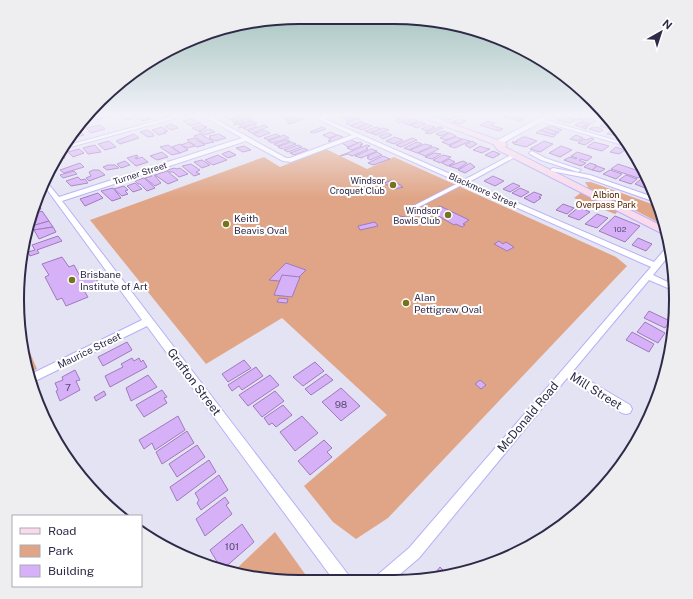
<svg xmlns="http://www.w3.org/2000/svg" width="693" height="599" viewBox="0 0 693 599" font-family="'Public Sans',sans-serif">
  <style>
    .green { fill: #e0a586 }
    .building { fill: #d7b1f7; stroke: #9e7abd }
    .lines { fill: none; stroke-linecap: round; stroke-linejoin: round }
    .service-casing { stroke: #b7affa; stroke-width: 5 }
    .minor-casing { stroke: #b7affa; stroke-width: 2 }
    .tertiary-casing { stroke: #b7affa; stroke-width: 2 }
    .secondary-casing { stroke: #b7affa; stroke-width: 2 }
    .service { stroke: #fff; stroke-width: 3.5 }
    .minor { fill: #fff; fill-rule: evenodd }
    .tertiary { fill: #fff; fill-rule: evenodd }
    .secondary { fill: #fadaeb; fill-rule: evenodd }
    .poi-dot { fill: #76741a; stroke: #fff; stroke-width: 1.5 }
    .labels { text-anchor: middle; dominant-baseline: central; stroke-width: 4; stroke-linejoin: round; paint-order: stroke }
    .number-label { font-size: 8px; fill: #584c74 }
    .far-street-label { font-size: 9px; fill: #2e2a48; stroke: #fff }
    .far-poi-label { font-size: 9px; fill: #2e2a48; stroke: #fff; text-anchor: end }
    .far-park-label { font-size: 9px; fill: #552100; stroke: #fff }
    .poi-label { font-size: 10px; fill: #2e2a48; stroke: #fff; text-anchor: start }
    .street-label { font-size: 10px; fill: #2e2a48; stroke: #fff }
    .near-number-label { font-size: 10px; fill: #584c74 }
    .near-street-label { font-size: 12px; fill: #2e2a48; stroke: #fff }
    .rim { fill: none; stroke: #2e2a48; stroke-width: 2 }
  </style>
  <rect width="100%" height="100%" fill="#e4e3f3"/>
  <!-- green -->
  <g class="green">
    <polygon points="326,149 367,169 394,157 616,257 627,266 388,518 356,539 333,522 304,486 387,415 282,318 206,364 90,220 264,157 280,167"/>
    <polygon points="585,182 591,182 660,207 665,226 625,205 615,214 574,198 588,187"/>
    <polygon points="28,348 37,369 29,373 24,350"/>
    <polygon points="275,532 305,574 294,582 244,577 232,573"/>
  </g>
  <!-- building -->
  <g class="building">
    <polygon points="92,114 110,114 112,116 96,120"/>
    <polygon points="129,114 134,118 126,120 120,116"/>
    <polygon points="140,114 144,114 151,119 142,121 134,116"/>
    <polygon points="233,114 241,116 229,120 224,117"/>
    <polygon points="347,114 354,116 344,119 339,117"/>
    <polygon points="450,114 462,114 463,115 449,120 442,117"/>
    <polygon points="511,114 518,117 524,119 520,121 504,117"/>
    <polygon points="568,114 579,116 578,117 583,119 577,120 565,116"/>
    <polygon points="248,115 250,116 234,122 231,120"/>
    <polygon points="297,115 301,117 288,121 284,119"/>
    <polygon points="356,116 360,118 349,121 345,120"/>
    <polygon points="405,116 410,118 399,123 395,120"/>
    <polygon points="563,117 575,120 569,123 557,120"/>
    <polygon points="249,118 253,120 233,125 237,124 234,123"/>
    <polygon points="300,118 304,119 290,124 287,123"/>
    <polygon points="586,118 596,121 591,124 581,121"/>
    <polygon points="192,119 196,121 201,123 191,126 183,121"/>
    <polygon points="357,119 362,121 351,126 346,123"/>
    <polygon points="412,119 418,121 409,125 403,123"/>
    <polygon points="459,119 466,121 459,124 452,122"/>
    <polygon points="253,121 257,123 238,128 242,127 239,125"/>
    <polygon points="488,121 495,123 491,125 503,129 499,131 480,125"/>
    <polygon points="362,122 367,124 356,128 351,126"/>
    <polygon points="420,122 426,124 417,128 410,125"/>
    <polygon points="580,122 590,125 583,126 588,127 586,129 575,125"/>
    <polygon points="605,123 615,126 610,129 600,126"/>
    <polygon points="172,124 178,128 171,130 165,126"/>
    <polygon points="254,124 257,126 255,126 256,127 247,130 243,128"/>
    <polygon points="368,124 372,126 362,130 357,128"/>
    <polygon points="100,125 105,129 91,133 86,128"/>
    <polygon points="203,125 207,127 204,128 206,128 198,131 192,128"/>
    <polygon points="264,125 268,127 252,133 248,131"/>
    <polygon points="429,125 435,127 427,131 421,129"/>
    <polygon points="551,126 562,130 558,132 545,128"/>
    <polygon points="162,127 168,131 164,132 166,133 159,135 152,130"/>
    <polygon points="322,127 326,129 314,133 310,132"/>
    <polygon points="376,127 381,129 370,133 365,131"/>
    <polygon points="439,127 443,128 430,134 425,133"/>
    <polygon points="593,127 600,128 603,130 599,132 589,129"/>
    <polygon points="383,128 389,130 376,135 371,133"/>
    <polygon points="545,128 559,133 552,134 541,130"/>
    <polygon points="210,129 215,132 204,135 199,132"/>
    <polygon points="79,130 84,135 73,138 71,136 73,131"/>
    <polygon points="148,130 153,134 154,136 148,137 140,132"/>
    <polygon points="264,130 270,133 259,137 253,134"/>
    <polygon points="540,130 556,135 553,137 536,133"/>
    <polygon points="443,131 449,133 440,136 436,134"/>
    <polygon points="611,131 621,134 618,136 607,134"/>
    <polygon points="331,132 337,135 329,138 323,135"/>
    <polygon points="387,133 392,135 383,139 379,136"/>
    <polygon points="450,133 456,136 446,140 440,138"/>
    <polygon points="134,134 139,138 120,144 116,141"/>
    <polygon points="200,134 214,142 205,144 194,136"/>
    <polygon points="219,134 226,138 216,141 209,138 211,137 209,136"/>
    <polygon points="276,134 280,136 268,140 264,138"/>
    <polygon points="284,135 289,138 272,143 268,141"/>
    <polygon points="338,135 343,137 331,142 328,141 331,140 329,139"/>
    <polygon points="576,135 581,137 583,138 578,141 570,139"/>
    <polygon points="395,137 403,140 394,144 386,141"/>
    <polygon points="456,137 462,139 449,145 442,142"/>
    <polygon points="523,137 526,137 537,141 526,147 514,144 512,142 517,142 516,141"/>
    <polygon points="194,138 205,145 197,147 187,140"/>
    <polygon points="412,138 417,140 401,147 396,145"/>
    <polygon points="590,138 594,139 585,145 578,143 584,139 587,140"/>
    <polygon points="463,139 470,141 455,148 449,146"/>
    <polygon points="286,140 290,141 278,146 274,144"/>
    <polygon points="351,140 358,143 348,147 342,143"/>
    <polygon points="109,141 116,147 105,150 98,144"/>
    <polygon points="472,141 477,144 470,148 465,145"/>
    <polygon points="544,141 553,144 540,152 530,149"/>
    <polygon points="189,142 195,146 187,148 181,145"/>
    <polygon points="291,142 296,144 282,149 278,147"/>
    <polygon points="360,142 363,144 360,145 362,146 352,150 347,148"/>
    <polygon points="417,142 422,144 409,150 404,148"/>
    <polygon points="594,142 609,146 602,151 587,147"/>
    <polygon points="180,144 188,150 180,153 172,147"/>
    <polygon points="425,144 432,146 417,153 410,150"/>
    <polygon points="95,145 101,152 88,154 83,148"/>
    <polygon points="168,145 180,153 172,155 160,147"/>
    <polygon points="298,145 302,147 288,152 284,150"/>
    <polygon points="367,145 370,146 366,148 368,149 352,156 348,154 340,156"/>
    <polygon points="244,146 251,150 243,152 236,148"/>
    <polygon points="480,146 485,148 490,149 482,153 473,150"/>
    <polygon points="561,146 572,150 560,157 549,153"/>
    <polygon points="433,147 439,149 425,156 418,153"/>
    <polygon points="616,147 625,150 619,154 610,152"/>
    <polygon points="304,148 308,150 294,155 290,153"/>
    <polygon points="79,149 84,153 73,157 68,152"/>
    <polygon points="371,149 377,151 361,158 355,156"/>
    <polygon points="229,151 236,155 228,158 222,154"/>
    <polygon points="493,151 500,154 493,158 485,155"/>
    <polygon points="162,152 168,157 157,160 150,156"/>
    <polygon points="377,152 382,155 370,160 367,158 369,157 367,156"/>
    <polygon points="577,152 590,156 592,157 587,161 581,159 579,160 586,163 581,166 564,160 570,157 576,159 577,158 571,156"/>
    <polygon points="434,153 441,154 432,159 425,157"/>
    <polygon points="137,155 138,157 135,158 136,159 142,157 148,162 136,166 127,158"/>
    <polygon points="218,155 227,160 213,165 205,160"/>
    <polygon points="443,155 451,157 440,163 433,160"/>
    <polygon points="63,156 65,158 62,159 63,160 61,161 62,162 54,164 58,157"/>
    <polygon points="383,156 390,159 373,165 368,163"/>
    <polygon points="449,159 455,162 448,166 442,163"/>
    <polygon points="202,160 210,165 202,168 194,162"/>
    <polygon points="125,161 130,165 121,168 117,164"/>
    <polygon points="463,161 467,163 458,169 449,166"/>
    <polygon points="80,163 84,167 64,173 60,170"/>
    <polygon points="470,163 475,167 465,173 458,170"/>
    <polygon points="590,163 596,165 595,165 597,166 592,170 584,167"/>
    <polygon points="191,164 200,170 196,172 200,174 194,176 182,166"/>
    <polygon points="618,164 645,173 638,178 611,169"/>
    <polygon points="108,165 115,165 119,168 107,170 103,167"/>
    <polygon points="597,166 605,169 600,172 592,170"/>
    <polygon points="175,168 176,169 180,168 188,174 179,177 173,172 170,172 167,170"/>
    <polygon points="93,170 99,170 105,175 89,181 86,178 91,176 89,172"/>
    <polygon points="610,170 622,174 616,179 603,174"/>
    <polygon points="74,171 77,174 63,178 60,175"/>
    <polygon points="167,171 178,180 168,184 155,175"/>
    <polygon points="153,174 156,176 155,176 161,183 155,186 145,178 152,176 150,175"/>
    <polygon points="626,175 637,179 631,184 619,180"/>
    <polygon points="493,176 504,181 495,186 484,181"/>
    <polygon points="78,177 81,180 85,179 88,183 71,186 66,181"/>
    <polygon points="144,178 155,188 147,191 140,184 138,184 135,181"/>
    <polygon points="641,179 648,181 650,184 645,188 635,184"/>
    <polygon points="392,180 402,186 401,187 403,187 395,189 384,183"/>
    <polygon points="135,183 142,189 133,192 127,186"/>
    <polygon points="513,183 520,186 510,192 503,189"/>
    <polygon points="124,186 128,190 125,191 128,194 122,196 114,189"/>
    <polygon points="113,188 121,198 112,201 101,191"/>
    <polygon points="520,188 529,192 521,197 512,193"/>
    <polygon points="534,192 542,195 539,197 541,198 534,203 524,198"/>
    <polygon points="98,193 103,198 85,206 80,199"/>
    <polygon points="38,203 41,209 33,212 35,204"/>
    <polygon points="563,204 574,208 567,214 556,210"/>
    <polygon points="440,206 469,220 463,224 465,225 462,227 456,224 454,225 430,211"/>
    <polygon points="579,207 590,212 579,220 568,216"/>
    <polygon points="42,211 49,221 32,226 30,223 33,214"/>
    <polygon points="597,214 608,218 597,228 585,224"/>
    <polygon points="394,215 411,218 410,222 392,220"/>
    <polygon points="615,216 640,226 625,242 599,231"/>
    <polygon points="49,221 53,227 34,230 32,226"/>
    <polygon points="375,222 378,226 360,230 358,226"/>
    <polygon points="53,227 56,232 39,239 34,230"/>
    <polygon points="58,236 62,241 37,250 39,253 30,256 28,252 35,250 32,245"/>
    <polygon points="638,238 652,244 646,251 632,245"/>
    <polygon points="499,241 503,244 506,242 514,247 507,251 494,244"/>
    <polygon points="62,257 69,267 74,265 81,278 92,273 98,282 83,289 88,297 66,306 62,298 57,300 45,277 49,275 42,264"/>
    <polygon points="286,263 306,270 298,278 284,277 279,281 269,280"/>
    <polygon points="672,273 674,274 674,282 667,279"/>
    <polygon points="282,275 300,277 292,297 274,295"/>
    <polygon points="279,298 288,299 287,303 277,302"/>
    <polygon points="649,311 670,321 665,328 644,318"/>
    <polygon points="645,322 665,333 658,343 637,332"/>
    <polygon points="632,332 654,344 649,352 626,340"/>
    <polygon points="127,342 132,350 103,366 98,357"/>
    <polygon points="132,358 134,361 139,358 141,362 143,360 147,367 110,387 105,376 123,367 121,364"/>
    <polygon points="244,360 251,368 228,382 222,374"/>
    <polygon points="315,362 324,371 303,386 293,377"/>
    <polygon points="256,367 263,376 242,390 239,386 232,391 228,385"/>
    <polygon points="75,370 80,380 76,381 80,390 60,401 56,391 58,390 55,383 63,380 62,377"/>
    <polygon points="326,374 333,380 311,395 305,389"/>
    <polygon points="148,375 157,387 131,401 126,388"/>
    <polygon points="270,375 279,385 248,406 239,395"/>
    <polygon points="480,380 486,385 481,389 475,384"/>
    <polygon points="341,388 360,406 341,421 322,402"/>
    <polygon points="162,390 167,397 164,398 167,403 144,417 136,405"/>
    <polygon points="38,391 43,406 40,408 33,394"/>
    <polygon points="104,391 106,395 96,401 94,397"/>
    <polygon points="275,391 284,401 262,417 253,406"/>
    <polygon points="283,405 292,415 276,427 272,423 269,425 264,418"/>
    <polygon points="178,416 185,430 155,450 152,443 144,449 139,440"/>
    <polygon points="302,416 318,433 295,451 280,432"/>
    <polygon points="187,431 194,443 162,464 156,452"/>
    <polygon points="324,440 332,448 327,452 332,457 310,475 298,461"/>
    <polygon points="197,445 205,457 177,477 169,464"/>
    <polygon points="209,460 216,472 177,501 170,487"/>
    <polygon points="219,475 228,490 201,510 197,503 199,500 195,493"/>
    <polygon points="225,497 229,503 226,505 232,514 205,536 196,519"/>
    <polygon points="242,524 254,542 222,570 210,550"/>
    <polygon points="440,567 447,574 432,577"/>
  </g>
  <g class="lines">
    <defs>
      <polyline id="service" points="413,208 464,182"/>
      <g id="minor">
        <polygon points="182,114 191,114 63,149 65,146"/>
        <polygon points="200,114 206,114 286,158 290,158 352,135 307,114 314,114 320,117 328,114 336,114 325,119 464,180 513,154 517,154 517,156 469,182 654,262 667,247 670,247 671,253 653,275 674,285 675,291 649,280 573,371 630,405 632,409 630,413 626,414 622,413 567,378 419,558 392,581 372,582 375,577 409,548 651,267 357,137 291,162 283,161 246,141 62,201 350,577 353,582 335,582 147,326 31,383 29,375 142,320 43,184 45,180 59,197 242,138"/>
        <path d="M587,114c8,0 20,0 25,7z"/>
        <polygon points="542,119 628,144 630,147 540,121 540,120"/>
        <polygon points="532,151 545,158 581,170 578,172 541,160 530,154 529,153"/>
        <polygon points="553,168 590,175 656,198 658,203 587,178 551,171 551,169"/>
      </g>
      <polygon id="tertiary" points="547,114 556,114 499,145 496,145 492,143"/>
      <polygon id="secondary" points="413,114 424,114 506,143 507,145 505,147 666,228 667,236 519,161 498,150 493,144"/>
    </defs>
    <!-- service casing -->
    <use href="#service" class="service-casing"/>
    <!-- minor casing -->
    <use href="#minor" class="minor-casing"/>
    <!-- tertiary casing -->
    <use href="#tertiary" class="tertiary-casing"/>
    <!-- secondary casing -->
    <use href="#secondary" class="secondary-casing"/>
    <!-- service -->
    <use href="#service" class="service"/>
    <!-- minor -->
    <use href="#minor" class="minor"/>
    <!-- tertiary -->
    <use href="#tertiary" class="tertiary"/>
    <!-- secondary -->
    <use href="#secondary" class="secondary"/>
  </g>
  <!-- sky -->
  <linearGradient id="sky" x2="0" y2="1"><stop stop-color="#9fc0ba"/><stop offset="0.58" stop-color="#f3f2fa"/><stop offset="1" stop-color="#f3f2fa" stop-opacity="0"/></linearGradient>
  <rect width="693" height="198" fill="url(#sky)"/>
  <!-- markers -->
  <g class="poi-dot">
    <circle cx="393" cy="185" r="4"/>
    <circle cx="448" cy="215" r="4"/>
    <circle cx="226" cy="224" r="4"/>
    <circle cx="72" cy="280" r="4"/>
    <circle cx="406" cy="303" r="4"/>
  </g>
  <g class="labels">
    <!-- number labels -->
    <g class="number-label">
      <text x="620" y="229">102</text>
    </g>
    <!-- far-street labels -->
    <g class="far-street-label">
      <text transform="translate(140 173) rotate(-18)">Turner Street</text>
      <text transform="translate(483 190) rotate(24)">Blackmore Street</text>
    </g>
    <!-- far-poi labels -->
    <g class="far-poi-label">
      <text x="385" y="180">Windsor<tspan x="385" dy="10">Croquet Club</tspan></text>
      <text x="440" y="210">Windsor<tspan x="440" dy="10">Bowls Club</tspan></text>
    </g>
    <!-- far-park labels -->
    <g class="far-park-label">
      <text x="606" y="194">Albion<tspan x="606" dy="10">Overpass Park</tspan></text>
    </g>
    <!-- poi labels -->
    <g class="poi-label">
      <text x="234" y="218">Keith<tspan x="234" dy="12">Beavis Oval</tspan></text>
      <text x="80" y="274">Brisbane<tspan x="80" dy="12">Institute of Art</tspan></text>
      <text x="414" y="297">Alan<tspan x="414" dy="12">Pettigrew Oval</tspan></text>
    </g>
    <!-- street labels -->
    <g class="street-label">
      <text transform="translate(89 350) rotate(-26)">Maurice Street</text>
    </g>
    <!-- near-number labels -->
    <g class="near-number-label">
      <text x="68" y="387">7</text>
      <text x="341" y="404">98</text>
      <text x="232" y="546">101</text>
    </g>
    <!-- near-street labels -->
    <g class="near-street-label">
      <text transform="translate(194 382) rotate(53)">Grafton Street</text>
      <text transform="translate(596 391) rotate(32)">Mill Street</text>
      <text transform="translate(528 417) rotate(-50)">McDonald Road</text>
    </g>
  </g>
  <!-- crop -->
  <path d="M0 0H693V599H0ZM299 24H394A275 275 0 0 1 669 299V300A275 275 0 0 1 394 575H299A275 275 0 0 1 24 300V299A275 275 0 0 1 299 24Z" fill="#eeeef0" fill-rule="evenodd"/>
  <path class="rim" d="M299 24H394A275 275 0 0 1 669 299V300A275 275 0 0 1 394 575H299A275 275 0 0 1 24 300V299A275 275 0 0 1 299 24Z"/>
  <!-- legend -->
  <rect x="12" y="515" width="130" height="72" fill="#ffffff" stroke="#abaab6"/>
  <rect x="20" y="528" width="20" height="6" fill="#fadaeb" stroke="#abaab6"/>
  <text x="48" y="535" font-size="12" fill="#2e2a48">Road</text>
  <rect x="20" y="545" width="20" height="12" fill="#e0a586" stroke="#abaab6"/>
  <text x="48" y="555" font-size="12" fill="#2e2a48">Park</text>
  <rect x="20" y="565" width="20" height="12" fill="#d7b1f7" stroke="#abaab6"/>
  <text x="48" y="575" font-size="12" fill="#2e2a48">Building</text>
  <!-- north arrow -->
  <g transform="translate(661 32) rotate(39)" stroke="#ffffff" stroke-width="3" paint-order="stroke">
  <path d="M0-3L7 15L0 10L-7 15Z" fill="#2e2a48"/>
  <text y="-6" font-size="11" font-weight="bold" text-anchor="middle" fill="#2e2a48">N</text>
  </g>
</svg>
